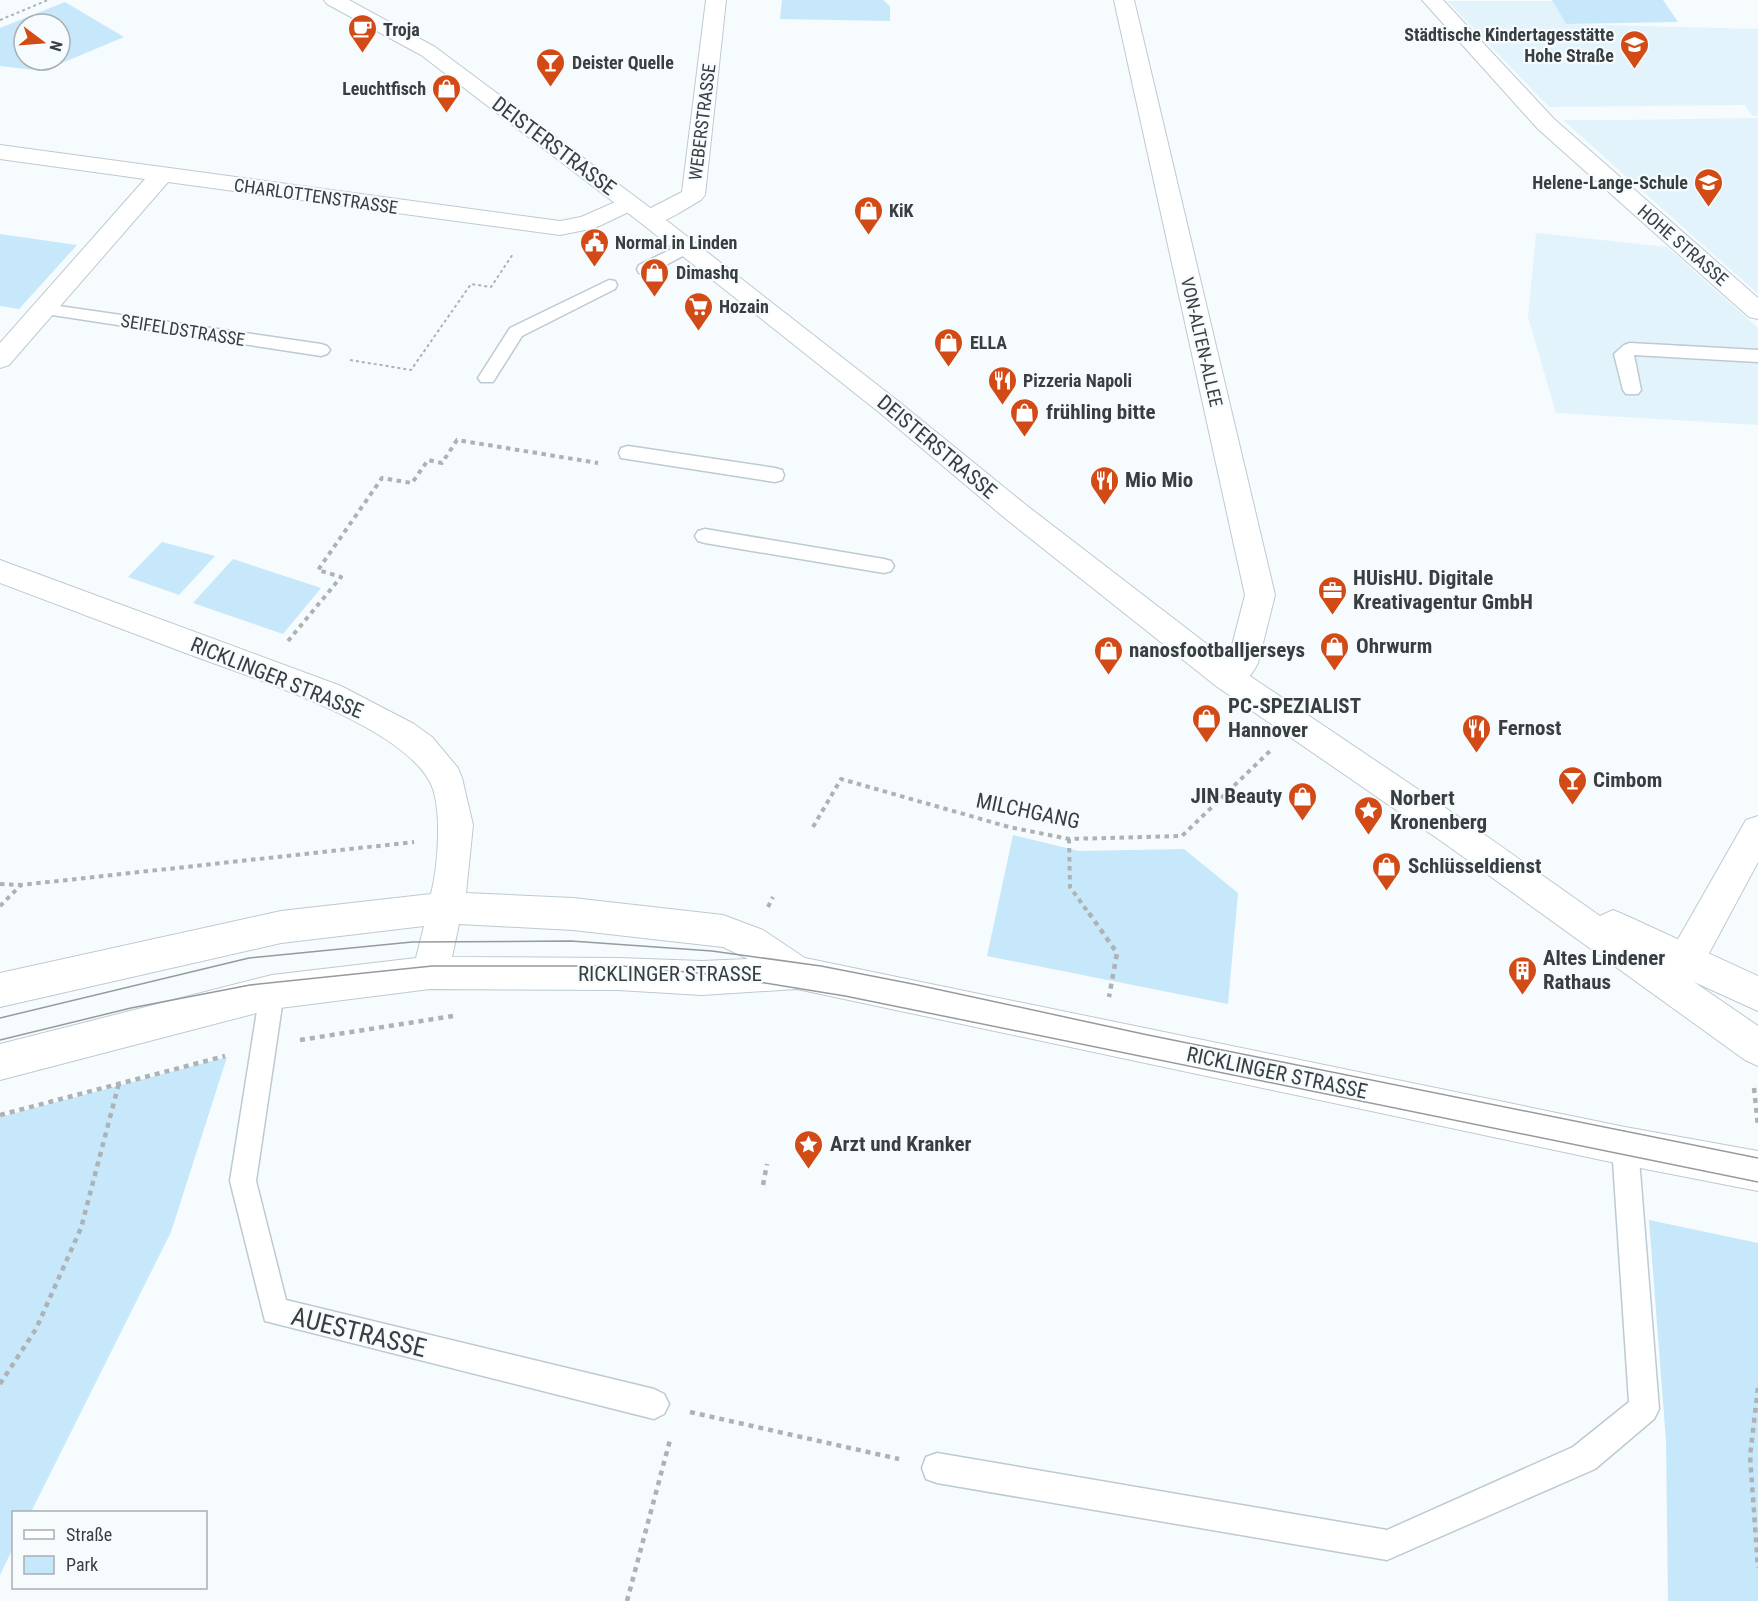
<svg xmlns="http://www.w3.org/2000/svg" width="1758" height="1601" viewBox="0 0 1758 1601" font-family="'Roboto Condensed',sans-serif">
  <style>
    .built { fill: #e2f3fc }
    .green { fill: #c7e8fa; fill-rule: evenodd }
    .lines { fill: none; stroke-linecap: round; stroke-linejoin: round }
    .lane-casing { stroke: #bdcad1; stroke-width: 3 }
    .street-casing { stroke: #bdcad1; stroke-width: 2 }
    .secondary-casing { stroke: #bdcad1; stroke-width: 2 }
    .path-far2 { stroke: #adb2b5; stroke-width: 2; stroke-dasharray: 3 3; stroke-linecap: butt }
    .path-far1 { stroke: #adb2b5; stroke-width: 4; stroke-dasharray: 4.5 4.5; stroke-linecap: butt }
    .path { stroke: #adb2b5; stroke-width: 4.5; stroke-dasharray: 5 5; stroke-linecap: butt }
    .lane { fill: #fff; fill-rule: evenodd }
    .street { fill: #fff; fill-rule: evenodd }
    .secondary { fill: #fff; fill-rule: evenodd }
    .tram { stroke: #959a9d; stroke-width: 1.5 }
    .labels { text-anchor: middle; dominant-baseline: central; stroke-width: 4.5; stroke-linejoin: round; paint-order: stroke }
    .far-poi-label { font-size: 18px; font-weight: bold; fill: #393e41; stroke: #f6fbfe; text-anchor: start }
    .far-street-label { font-size: 18px; fill: #393e41; stroke: #f6fbfe }
    .street-label { font-size: 21px; fill: #393e41; stroke: #f6fbfe }
    .poi-label { font-size: 21px; font-weight: bold; fill: #393e41; stroke: #f6fbfe; text-anchor: start }
    .near-street-label { font-size: 26px; fill: #393e41; stroke: #f6fbfe }
  </style>
  <rect width="100%" height="100%" fill="#f6fbfe"/>
  <!-- built -->
  <g class="built">
    <polygon points="1447,1 1553,1 1566,24 1758,29 1758,116 1752,116 1745,105 1549,107"/>
    <polygon points="1758,118 1758,294 1563,120 1622,120"/>
    <polygon points="1536,233 1667,247 1758,328 1758,425 1556,413 1528,317"/>
  </g>
  <!-- green -->
  <g class="green">
    <polygon points="782,0 883,0 890,6 890,21 780,19"/>
    <polygon points="1552,0 1663,0 1678,22 1566,24"/>
    <path d="M65,2l59,35 -81,34 -43,-5v-38zM24,24h36v36h-36z"/>
    <polygon points="0,234 77,245 19,309 0,306"/>
    <polygon points="162,542 215,556 179,595 128,577"/>
    <polygon points="233,559 321,588 283,634 193,603"/>
    <polygon points="1013,835 1079,851 1184,849 1238,893 1228,1004 987,956"/>
    <polygon points="227,1057 171,1232 31,1512 14,1512 13,1548 0,1575 0,1117"/>
    <polygon points="1649,1220 1758,1243 1758,1601 1668,1601 1666,1441"/>
  </g>
  <g class="lines">
    <defs>
      <g id="lane">
        <polygon points="686,242 692,243 694,247 692,251 651,273 639,273 637,269 639,265"/>
        <polygon points="609,280 615,281 617,285 615,289 522,336 493,382 481,382 478,378 510,328"/>
        <polygon points="45,304 321,344 327,346 330,350 327,354 321,356 39,313 36,309 39,305"/>
        <polygon points="1630,343 1758,350 1758,362 1634,355 1641,390 1638,394 1626,394 1623,390 1614,354 1624,345"/>
        <polygon points="628,446 775,468 782,470 784,475 782,480 775,482 621,458 619,453 621,448"/>
        <polygon points="705,529 884,559 891,561 894,566 891,571 884,573 705,543 698,541 695,536 698,531"/>
        <polygon points="272,981 281,984 284,992 256,1181 286,1300 654,1389 664,1394 669,1404 664,1414 654,1419 265,1321 230,1181 260,992 263,984"/>
        <polygon points="1625,1133 1634,1137 1638,1146 1659,1409 1654,1419 1595,1469 1387,1560 937,1483 926,1479 922,1468 926,1457 937,1453 1387,1530 1573,1447 1629,1402 1612,1146 1616,1137"/>
      </g>
      <g id="street">
        <path d="M706,0h20l-21,195 -4,5c-17,9 -40,28 -60,23l-4,-5 4,-5 41,-21z"/>
        <path d="M1114,0h20l141,595 -17,68c-8,17 -23,29 -42,23l-4,-9 4,-9 13,-11 16,-62z"/>
        <polygon points="1422,0 1443,0 1554,119 1758,298 1758,319 1749,317 1538,129"/>
        <polygon points="0,145 560,221 581,217 629,196 637,198 641,203 637,208 595,228 560,235 168,182 9,365 0,368 0,343 145,179 0,159"/>
        <path d="M0,560l341,126 73,38 18,13 26,31 4,10 11,47 -7,68 107,5 150,17 40,15 42,28 820,169 133,24v40l-133,-26 -828,-176 -95,6 -84,-5 -188,-1 -158,20 -272,71v-36l272,-69 144,-17 8,-32 -143,17 -281,64v-34l281,-62 150,-17c7,-27 12,-87 -1,-112 -31,-59 -184,-106 -247,-130 -61,-23 -122,-46 -183,-69zM459,924l114,6 150,17 25,12 -46,2 -84,-3 -166,-1z"/>
        <polygon points="1758,816 1758,862 1699,972 1686,976 1673,972 1668,960 1673,948 1746,820"/>
      </g>
      <polygon id="secondary" points="324,0 349,0 435,47 657,213 898,401 1026,505 1238,668 1468,823 1600,916 1613,910 1625,915 1758,976 1758,1011 1694,982 1758,1026 1758,1066 1745,1060 1444,843 1216,686 1006,519 880,413 641,223 421,55 327,4"/>
    </defs>
    <!-- lane casing -->
    <use href="#lane" class="lane-casing"/>
    <!-- street casing -->
    <use href="#street" class="street-casing"/>
    <!-- secondary casing -->
    <use href="#secondary" class="secondary-casing"/>
    <!-- path-far2 -->
    <g class="path-far2">
      <polyline points="0,20 48,0"/>
      <polyline points="350,360 411,370 471,284 491,287 513,254"/>
    </g>
    <!-- path-far1 -->
    <g class="path-far1">
      <polyline points="288,641 341,577 318,570 382,478 412,483 428,460 442,463 457,440 598,463"/>
      <polyline points="813,827 841,779 1009,827 1069,839 1182,836 1270,751"/>
      <polyline points="1069,839 1070,887 1090,915"/>
      <polyline points="0,884 21,885"/>
      <polyline points="0,906 21,885 414,842"/>
      <polyline points="768,907 773,897"/>
    </g>
    <!-- path -->
    <g class="path">
      <polyline points="1089,913 1117,953 1109,997"/>
      <polyline points="300,1040 453,1016"/>
      <polyline points="1754,1088 1758,1126"/>
      <polyline points="0,1115 225,1056"/>
      <polyline points="763,1185 767,1164"/>
      <polyline points="0,1384 36,1329 81,1228 119,1083"/>
      <polyline points="1758,1388 1750,1456 1758,1568"/>
      <polyline points="690,1412 899,1459"/>
      <polyline points="627,1601 670,1440"/>
    </g>
    <!-- lane -->
    <use href="#lane" class="lane"/>
    <!-- street -->
    <use href="#street" class="street"/>
    <!-- secondary -->
    <use href="#secondary" class="secondary"/>
    <!-- tram -->
    <g class="tram">
      <polyline points="0,1018 249,958 412,942 571,941 712,951 821,966 913,984 1148,1035 1758,1158"/>
      <polyline points="0,1040 131,1008 250,985 432,966 622,966 709,974 845,996 1758,1182"/>
    </g>
  </g>
  <!-- icons -->
  <defs>
    <symbol id="cafe-pin" viewBox="-11 -11 22 30"><path d="M0 17L-7.5 6A9.5 9.5 0 1 1 7.5 6Z" fill="#d24b16" stroke="#f6fbfe"/><path d="M-5.5-4.5H6V0H3Q3 3.5 0 3.5H-2.5Q-5.5 3.5-5.5 0ZM3-3.2v2h1.7v-2ZM-6 4.5H4V6H-6Z" fill="#fff"/></symbol>
    <symbol id="school-pin" viewBox="-11 -11 22 30"><path d="M0 17L-7.5 6A9.5 9.5 0 1 1 7.5 6Z" fill="#d24b16" stroke="#f6fbfe"/><path d="M0-5L7-2L0 1L-7-2ZM-4 1L0 2.5L4 1V4Q0 6-4 4Z" fill="#fff"/></symbol>
    <symbol id="bar-pin" viewBox="-11 -11 22 30"><path d="M0 17L-7.5 6A9.5 9.5 0 1 1 7.5 6Z" fill="#d24b16" stroke="#f6fbfe"/><path d="M-6-5H6L.8 .8V4.5H3.5V6h-7V4.5H-.8V.8Z" fill="#fff"/></symbol>
    <symbol id="shop-pin" viewBox="-11 -11 22 30"><path d="M0 17L-7.5 6A9.5 9.5 0 1 1 7.5 6Z" fill="#d24b16" stroke="#f6fbfe"/><path d="M-5-2.5h2.3a2.7 3.5 0 0 1 5.4 0H5L5.5 6h-11ZM-1.5-2.5h3a1.5 2.3 0 0 0-3 0Z" fill="#fff"/></symbol>
    <symbol id="civic-pin" viewBox="-11 -11 22 30"><path d="M0 17L-7.5 6A9.5 9.5 0 1 1 7.5 6Z" fill="#d24b16" stroke="#f6fbfe"/><path d="M-.6-6.5H3V-4.5H.6V-3L4-1V1h2V6H-6V1h2V-1L-.6-3ZM-1.2 2.5V6h2.4V2.5Z" fill="#fff"/></symbol>
    <symbol id="supermarket-pin" viewBox="-11 -11 22 30"><path d="M0 17L-7.5 6A9.5 9.5 0 1 1 7.5 6Z" fill="#d24b16" stroke="#f6fbfe"/><path d="M-6-5.5h2.5l.6 2H6L4.5 2H-2.5L-4.4-4H-6ZM-1.5 3.2a1.3 1.3 0 1 0 .1 0ZM3 3.2a1.3 1.3 0 1 0 .1 0Z" fill="#fff"/></symbol>
    <symbol id="restaurant-pin" viewBox="-11 -11 22 30"><path d="M0 17L-7.5 6A9.5 9.5 0 1 1 7.5 6Z" fill="#d24b16" stroke="#f6fbfe"/><path d="M-5-6h1v4h1v-4h1v4h1v-4h1v5L-1.5 .5V6h-2V.5L-5-1ZM5-6V6H3V1.5H1.5Q1.5-4 5-6Z" fill="#fff"/></symbol>
    <symbol id="office-pin" viewBox="-11 -11 22 30"><path d="M0 17L-7.5 6A9.5 9.5 0 1 1 7.5 6Z" fill="#d24b16" stroke="#f6fbfe"/><path d="M-6-3h4V-5.5h4V-3h4V5H-6ZM-1-4.5V-3h2v-1.5ZM-6 0V1H6V0Z" fill="#fff"/></symbol>
    <symbol id="sight-pin" viewBox="-11 -11 22 30"><path d="M0 17L-7.5 6A9.5 9.5 0 1 1 7.5 6Z" fill="#d24b16" stroke="#f6fbfe"/><path d="M0-6L1.8-2.2L6-1.7L2.9 1.2L3.7 5.4L0 3.3L-3.7 5.4L-2.9 1.2L-6-1.7L-1.8-2.2Z" fill="#fff"/></symbol>
    <symbol id="building-pin" viewBox="-11 -11 22 30"><path d="M0 17L-7.5 6A9.5 9.5 0 1 1 7.5 6Z" fill="#d24b16" stroke="#f6fbfe"/><path d="M-4-6H4V6H1V3H-1V6H-4ZM-2.5-4.3h1.7v1.8h-1.7ZM.8-4.3h1.7v1.8H.8ZM-2.5-1h1.7V.8h-1.7ZM.8-1h1.7V.8H.8Z" fill="#fff"/></symbol>
  </defs>
  <g fill-rule="evenodd">
    <use href="#cafe-pin" x="346" y="12" width="33" height="45"/>
    <use href="#school-pin" x="1618" y="28" width="33" height="45"/>
    <use href="#bar-pin" x="534" y="46" width="33" height="45"/>
    <use href="#shop-pin" x="430" y="72" width="33" height="45"/>
    <use href="#school-pin" x="1692" y="166" width="33" height="45"/>
    <use href="#shop-pin" x="852" y="194" width="33" height="45"/>
    <use href="#civic-pin" x="578" y="226" width="33" height="45"/>
    <use href="#shop-pin" x="638" y="256" width="33" height="45"/>
    <use href="#supermarket-pin" x="682" y="290" width="33" height="45"/>
    <use href="#shop-pin" x="932" y="326" width="33" height="45"/>
    <use href="#restaurant-pin" x="986" y="364" width="33" height="45"/>
    <use href="#shop-pin" x="1008" y="396" width="33" height="45"/>
    <use href="#restaurant-pin" x="1088" y="464" width="33" height="45"/>
    <use href="#office-pin" x="1316" y="574" width="33" height="45"/>
    <use href="#shop-pin" x="1318" y="630" width="33" height="45"/>
    <use href="#shop-pin" x="1092" y="634" width="33" height="45"/>
    <use href="#shop-pin" x="1190" y="702" width="33" height="45"/>
    <use href="#restaurant-pin" x="1460" y="712" width="33" height="45"/>
    <use href="#bar-pin" x="1556" y="764" width="33" height="45"/>
    <use href="#shop-pin" x="1286" y="780" width="33" height="45"/>
    <use href="#sight-pin" x="1352" y="794" width="33" height="45"/>
    <use href="#shop-pin" x="1370" y="850" width="33" height="45"/>
    <use href="#building-pin" x="1506" y="954" width="33" height="45"/>
    <use href="#sight-pin" x="792" y="1128" width="33" height="45"/>
  </g>
  <g class="labels">
    <!-- far-poi labels -->
    <g class="far-poi-label">
      <text x="383" y="29">Troja</text>
      <text x="1614" y="34" text-anchor="end">Städtische Kindertagesstätte<tspan x="1614" dy="21">Hohe Straße</tspan></text>
      <text x="572" y="62">Deister Quelle</text>
      <text x="426" y="88" text-anchor="end">Leuchtfisch</text>
      <text x="1688" y="182" text-anchor="end">Helene-Lange-Schule</text>
      <text x="889" y="210">KiK</text>
      <text x="615" y="242">Normal in Linden</text>
      <text x="676" y="272">Dimashq</text>
      <text x="719" y="306">Hozain</text>
      <text x="970" y="342">ELLA</text>
      <text x="1023" y="380">Pizzeria Napoli</text>
    </g>
    <!-- far-street labels -->
    <g class="far-street-label">
      <text transform="translate(702 122) rotate(-83)">WEBERSTRASSE</text>
      <text transform="translate(316 196) rotate(8)">CHARLOTTENSTRASSE</text>
      <text transform="translate(1683 245) rotate(41)">HOHE STRASSE</text>
      <text transform="translate(183 330) rotate(9)">SEIFELDSTRASSE</text>
      <text transform="translate(1202 342) rotate(77)">VON-ALTEN-ALLEE</text>
    </g>
    <!-- street labels -->
    <g class="street-label">
      <text transform="translate(554 146) rotate(37)">DEISTERSTRASSE</text>
      <text transform="translate(937 447) rotate(40)">DEISTERSTRASSE</text>
      <text transform="translate(277 678) rotate(22)">RICKLINGER STRASSE</text>
      <text transform="translate(1028 811) rotate(12)">MILCHGANG</text>
      <text x="670" y="974">RICKLINGER STRASSE</text>
      <text transform="translate(1277 1073) rotate(12)">RICKLINGER STRASSE</text>
    </g>
    <!-- poi labels -->
    <g class="poi-label">
      <text x="1046" y="412">frühling bitte</text>
      <text x="1125" y="480">Mio Mio</text>
      <text x="1353" y="578">HUisHU. Digitale<tspan x="1353" dy="24">Kreativagentur GmbH</tspan></text>
      <text x="1356" y="646">Ohrwurm</text>
      <text x="1129" y="650">nanosfootballjerseys</text>
      <text x="1228" y="706">PC-SPEZIALIST<tspan x="1228" dy="24">Hannover</tspan></text>
      <text x="1498" y="728">Fernost</text>
      <text x="1593" y="780">Cimbom</text>
      <text x="1282" y="796" text-anchor="end">JIN Beauty</text>
      <text x="1390" y="798">Norbert<tspan x="1390" dy="24">Kronenberg</tspan></text>
      <text x="1408" y="866">Schlüsseldienst</text>
      <text x="1543" y="958">Altes Lindener<tspan x="1543" dy="24">Rathaus</tspan></text>
      <text x="830" y="1144">Arzt und Kranker</text>
    </g>
    <!-- near-street labels -->
    <g class="near-street-label">
      <text transform="translate(359 1332) rotate(14)">AUESTRASSE</text>
    </g>
  </g>
  <!-- legend -->
  <rect x="12" y="1511" width="195" height="78" fill="#f6fbfe" stroke="#aaafb2" stroke-width="1.5"/>
  <rect x="24" y="1530" width="30" height="9" fill="#ffffff" stroke="#aaafb2" stroke-width="1.5"/>
  <text x="66" y="1541" font-size="18" fill="#393e41">Straße</text>
  <rect x="24" y="1556" width="30" height="18" fill="#c7e8fa" stroke="#aaafb2" stroke-width="1.5"/>
  <text x="66" y="1571" font-size="18" fill="#393e41">Park</text>
  <!-- north arrow -->
  <g transform="translate(42 42) rotate(106)"><circle r="28" fill="#f6fbfe" stroke="#aaafb2" stroke-width="1.5"/>
  <path d="M0-4.5L10 22L0 15L-10 22Z" fill="#d24b16"/>
  <text y="-9" font-size="16" font-weight="bold" text-anchor="middle" fill="#393e41">N</text>
  </g>
</svg>
